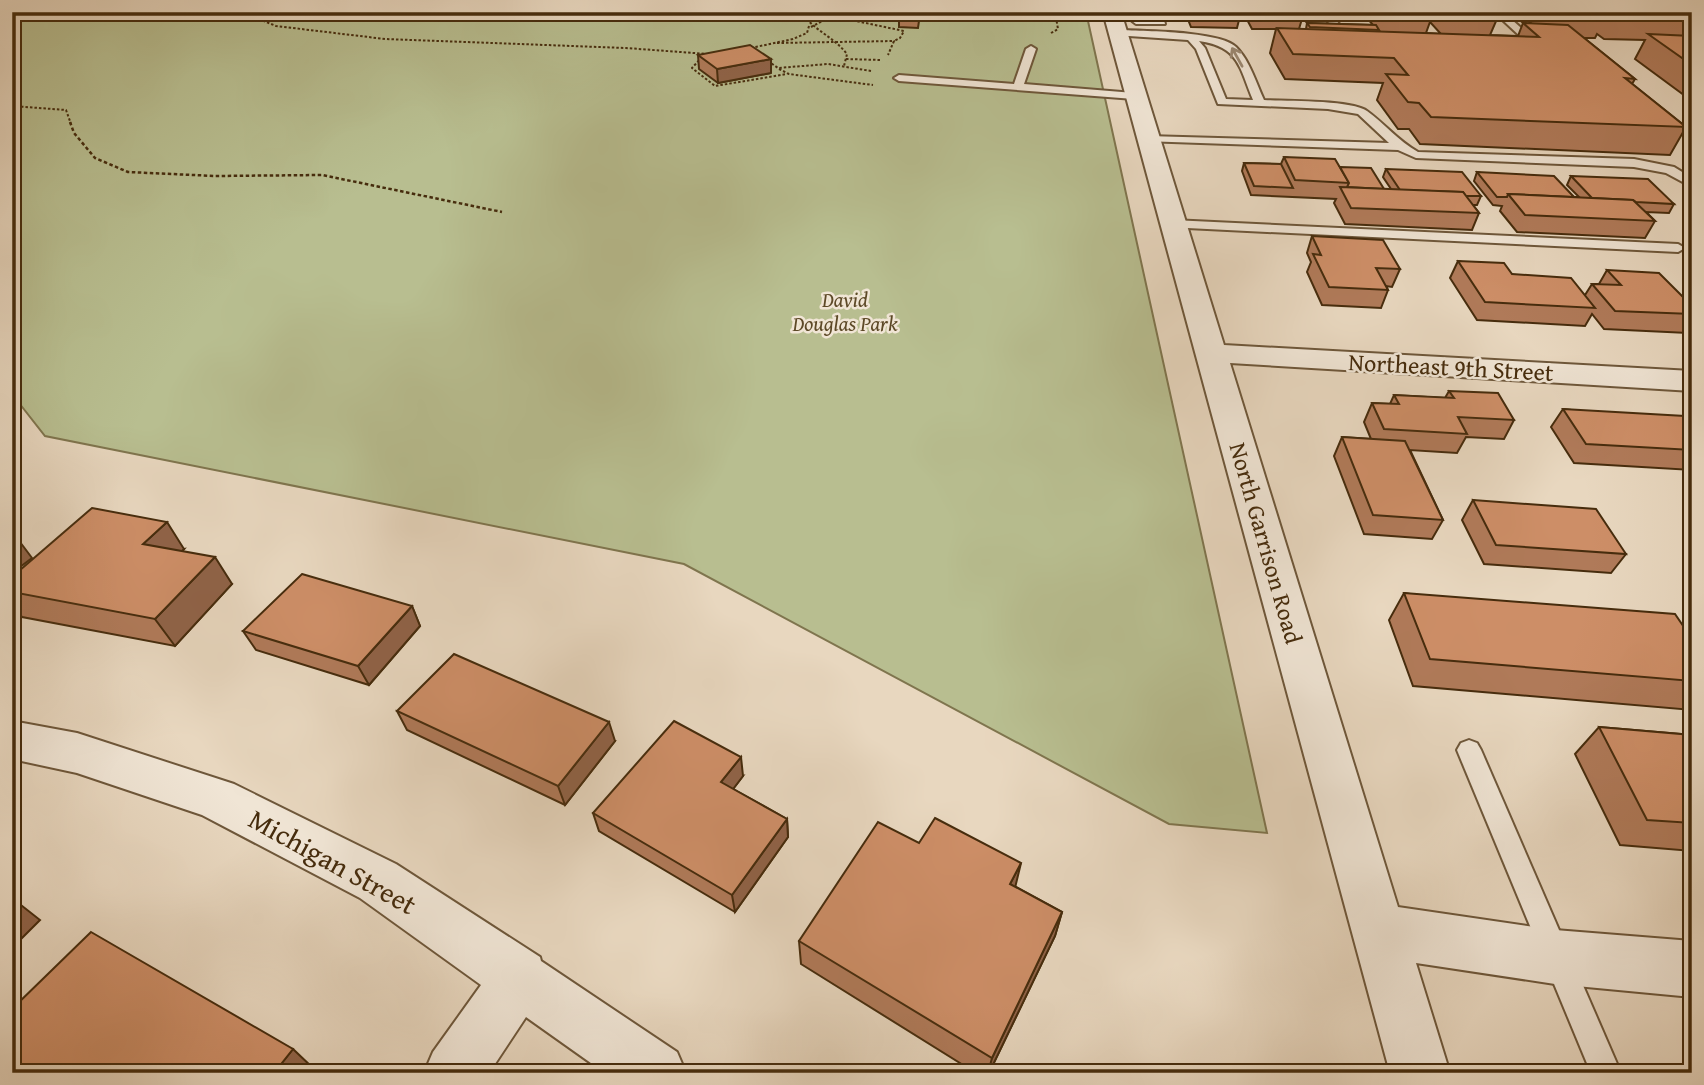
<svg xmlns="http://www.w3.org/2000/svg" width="1704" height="1085" viewBox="0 0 1704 1085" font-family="'Gentium Book Plus',serif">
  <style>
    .green { fill: #b8be90; stroke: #7f754e; stroke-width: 2 }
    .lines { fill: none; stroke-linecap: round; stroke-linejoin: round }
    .lane-casing { stroke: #6e573a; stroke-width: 4 }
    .street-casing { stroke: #6e573a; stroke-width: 4 }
    .path-far1 { stroke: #462c0d; stroke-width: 2; stroke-dasharray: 2.5 2; stroke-linecap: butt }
    .path { stroke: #462c0d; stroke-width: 2.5; stroke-dasharray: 3.5 2.5; stroke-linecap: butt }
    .lane { fill: #f0e5d5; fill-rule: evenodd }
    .street { fill: #f0e5d5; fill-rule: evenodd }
    .wall { fill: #b07a59; stroke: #462c0d; stroke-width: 2; fill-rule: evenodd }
    .shaded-wall { fill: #906348; stroke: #462c0d; stroke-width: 2 }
    .building { fill: #cd8e67; stroke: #462c0d; stroke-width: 2 }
    .oneway { stroke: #9b8871 }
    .labels { text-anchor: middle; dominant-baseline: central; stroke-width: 5; stroke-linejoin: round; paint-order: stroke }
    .far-park-label { font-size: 21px; font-style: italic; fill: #5d4927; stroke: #f0e5d5 }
    .street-label { font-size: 24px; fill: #462c0d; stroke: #f0e5d5 }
    .near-street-label { font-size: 28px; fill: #462c0d; stroke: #f0e5d5 }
  </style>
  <rect width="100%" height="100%" fill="#e8d7bf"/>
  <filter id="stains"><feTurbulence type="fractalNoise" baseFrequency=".00286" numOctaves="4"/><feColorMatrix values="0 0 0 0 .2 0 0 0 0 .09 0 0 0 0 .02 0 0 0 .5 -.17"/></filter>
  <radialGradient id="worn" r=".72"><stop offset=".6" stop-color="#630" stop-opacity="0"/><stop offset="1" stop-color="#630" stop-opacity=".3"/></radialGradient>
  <!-- green -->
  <polygon class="green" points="12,12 1086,12 1267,833 1169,824 684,564 45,436 12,394"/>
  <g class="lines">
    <defs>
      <g id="lane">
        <polygon points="1154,12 1162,12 1165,24 1136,24 1132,21 1136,18 1156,19"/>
        <polygon points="1321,12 1330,12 1342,28 1340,30 1334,30"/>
        <polygon points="1494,12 1503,12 1528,34 1528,38 1522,38"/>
        <path d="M1117,30c24,1 103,1 119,17 14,14 20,36 28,53 21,1 88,0 103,11 18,13 31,30 51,41l216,7 40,8 18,11v9l-26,-14 -32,-6 -218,-9 -18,-8 -255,-9v-4l4,-1 242,7 -31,-29 -30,-5 -110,-5 -22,-55 -8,-9 -74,-5v-4zM1199,41c40,6 40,25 54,59l-27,-1 -21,-51z"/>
        <polygon points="1031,46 1036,49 1024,84 1134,93 1139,96 1134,99 899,81 894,78 899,75 1014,84 1026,49"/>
        <polygon points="1172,220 1678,244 1685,248 1678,252 1167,227 1167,221"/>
        <polygon points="1469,740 1477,743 1481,750 1621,1073 1591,1073 1457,750 1461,743"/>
      </g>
      <g id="street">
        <polygon points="1103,12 1121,12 1224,345 1692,371 1692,391 1230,363 1398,907 1555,930 1692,941 1692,997 1555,984 1416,963 1450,1073 1390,1073"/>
        <polygon points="12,721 77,733 234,784 396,864 540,957 541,961 677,1052 686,1073 605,1073 526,1017 489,1073 424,1073 433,1052 481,985 360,898 202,815 77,773 12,759"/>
      </g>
    </defs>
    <!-- lane casing -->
    <use href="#lane" class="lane-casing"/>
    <!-- street casing -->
    <use href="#street" class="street-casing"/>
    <!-- path-far1 -->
    <g class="path-far1">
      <polyline points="242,12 276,26 385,39 626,48 707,54"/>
      <path d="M801,12c12,18 33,25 46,42l-3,12"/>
      <polyline points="811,27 832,16 904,31 900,38 894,41"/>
      <polyline points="1051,33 1058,29 1055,12"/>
      <polyline points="777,43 894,41 888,55"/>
      <polyline points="751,48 793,39 807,33 809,26"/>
      <polyline points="702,57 692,68 715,86 787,74"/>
      <polyline points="846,59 880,60"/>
      <polyline points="768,61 778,68 828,64 871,71"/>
      <polyline points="779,69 789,74 873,85"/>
      <polyline points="12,106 66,110 71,124"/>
    </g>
    <!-- path -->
    <polyline class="path" points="70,122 74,133 95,158 128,172 215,176 322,175 502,212"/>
    <!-- lane -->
    <use href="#lane" class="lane"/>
    <!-- street -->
    <use href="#street" class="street"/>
  </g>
  <!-- wall -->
  <g class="wall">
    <polygon points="1185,12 1241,12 1237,28 1191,27"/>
    <path d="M1243,12h61l-5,17h7l1,-6 66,2 -11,-13h138l-10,23 28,1 5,-13 9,1 -14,-12h174v89l-57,-42 10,-19 -41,-1 -7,-5 -2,4h-11l51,41 -3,5 54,43 -16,28 -250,-11 -11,-15h-11l-21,-29 6,-17 -98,-4 -15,-26 6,-24h-24zM1430,22l11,12 -15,-1z"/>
    <polygon points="920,14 918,28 899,27 899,20"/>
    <polygon points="698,55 771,73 718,83 699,69"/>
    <polygon points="1284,157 1340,167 1384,189 1391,189 1383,177 1386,169 1481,196 1477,205 1473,205 1479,213 1472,230 1345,224 1334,203 1336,199 1251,195 1242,171 1244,163 1281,164"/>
    <polygon points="1477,172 1574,197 1579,197 1567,185 1571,176 1674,204 1669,213 1646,212 1655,221 1645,238 1517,232 1500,211 1502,206 1493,205 1474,181"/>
    <polygon points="1312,236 1400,269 1392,287 1386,286 1388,290 1381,308 1322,305 1307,272 1311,262 1307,253"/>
    <polygon points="1458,261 1512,274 1585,295 1592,284 1599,284 1607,270 1692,306 1692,327 1688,333 1604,329 1592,314 1585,326 1477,320 1450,278"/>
    <polygon points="1449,391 1514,420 1504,439 1466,437 1457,453 1410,450 1443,520 1432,539 1364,534 1334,456 1342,437 1371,439 1364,422 1372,403 1390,404 1394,395 1445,398"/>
    <polygon points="1563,409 1692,424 1692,470 1574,463 1551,427"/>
    <polygon points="1473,500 1626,554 1611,573 1484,564 1462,520"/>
    <polygon points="184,549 182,551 232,584 175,646 22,617 12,605 12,577"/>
    <polygon points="1404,593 1692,639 1692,710 1413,686 1389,620"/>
    <polygon points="412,606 420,626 369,685 256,650 243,631"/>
    <polygon points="397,711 615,741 565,805 407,730"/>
    <polygon points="1599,727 1692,735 1692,851 1620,845 1575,754"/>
    <polygon points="743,776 733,789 787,819 788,837 735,912 599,831 593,813"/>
    <polygon points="919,843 1016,887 1062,912 1055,936 989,1073 976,1073 801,964 799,941"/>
  </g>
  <!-- shaded-wall -->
  <g class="shaded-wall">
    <polygon points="771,59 771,73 718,83 717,69"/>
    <polygon points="167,522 184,549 162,571 143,544"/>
    <polygon points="17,538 32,558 12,573 12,542"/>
    <polygon points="215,557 232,584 175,646 155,619"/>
    <polygon points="412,606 420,626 369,685 358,666"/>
    <polygon points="609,722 615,741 565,805 558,786"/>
    <polygon points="741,757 743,776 724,801 721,782"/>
    <polygon points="787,819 788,837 735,912 732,895"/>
    <polygon points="1021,863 1015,888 1010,884"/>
    <polygon points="12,898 40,920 12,948"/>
    <polygon points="1062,912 1055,936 989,1073 988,1073 992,1058"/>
    <polygon points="293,1049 315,1070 313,1073 274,1073"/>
  </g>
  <!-- building -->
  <g class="building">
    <polygon points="900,14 920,14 918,21 899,20"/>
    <polygon points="1307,23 1376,25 1379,30 1310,27"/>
    <polygon points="1523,23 1568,25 1635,79 1625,78 1686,127 1431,117 1419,103 1408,102 1386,74 1408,75 1394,58 1293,54 1277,28 1539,37"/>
    <polygon points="1648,34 1692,36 1692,65"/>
    <polygon points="750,45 771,59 717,69 698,55"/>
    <polygon points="1284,157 1335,159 1349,183 1295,180"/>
    <polygon points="1244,163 1281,164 1293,188 1254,186"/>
    <polygon points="1340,167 1371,168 1384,189 1347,187 1349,183"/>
    <polygon points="1386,169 1462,172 1481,196 1466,196 1463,192 1400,190"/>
    <polygon points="1477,172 1554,176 1574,197 1508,194 1507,197 1497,197"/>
    <polygon points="1571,176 1648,179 1674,204 1636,202 1633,200 1592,198"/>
    <polygon points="1340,187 1463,192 1479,213 1351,208"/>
    <polygon points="1508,194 1633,200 1655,221 1525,215"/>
    <polygon points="1312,236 1383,240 1400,269 1376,268 1388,290 1329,287 1313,254 1321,255"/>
    <polygon points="1458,261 1504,263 1512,274 1571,278 1595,308 1485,302"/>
    <polygon points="1607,270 1659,273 1692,306 1692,314 1615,311 1592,284 1621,285"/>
    <polygon points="1449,391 1498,393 1514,420 1458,417 1467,434 1384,429 1372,403 1399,404 1394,395 1454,398"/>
    <polygon points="1563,409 1685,416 1692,424 1692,450 1586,444"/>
    <polygon points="1342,437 1405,441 1443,520 1373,515"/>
    <polygon points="1473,500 1596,509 1626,554 1496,545"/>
    <polygon points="92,508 167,522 143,544 215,557 155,619 12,592 12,577"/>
    <polygon points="302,574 412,606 358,666 243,631"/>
    <polygon points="1404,593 1675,614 1692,639 1692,681 1430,659"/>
    <polygon points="454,654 609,722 558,786 397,711"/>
    <polygon points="674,721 741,757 721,782 787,819 732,895 593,813"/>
    <polygon points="1599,727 1692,735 1692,823 1647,820"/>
    <polygon points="935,818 1021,863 1010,884 1062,912 992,1058 799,941 878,822 919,843"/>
    <polygon points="91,932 293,1049 274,1073 12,1073 12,1009"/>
  </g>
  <!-- one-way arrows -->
  <defs><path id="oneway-shaft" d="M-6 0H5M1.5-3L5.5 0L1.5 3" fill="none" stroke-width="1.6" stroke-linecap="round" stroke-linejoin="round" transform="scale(1.75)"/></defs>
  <use class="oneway" href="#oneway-shaft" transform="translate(1237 57) rotate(-119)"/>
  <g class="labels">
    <!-- far-park labels -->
    <g class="far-park-label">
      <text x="845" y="299">David<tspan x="845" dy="24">Douglas Park</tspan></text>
    </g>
    <!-- street labels -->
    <g class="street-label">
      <text transform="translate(1451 367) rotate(3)">Northeast 9th Street</text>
      <text transform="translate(1266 543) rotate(74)">North Garrison Road</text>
    </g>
    <!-- near-street labels -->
    <g class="near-street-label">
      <text transform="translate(333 861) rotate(29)">Michigan Street</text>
    </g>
  </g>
  <!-- margin -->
  <rect width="1704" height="1085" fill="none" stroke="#e8d7bf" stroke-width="42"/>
  <rect x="14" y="14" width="1676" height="1057" fill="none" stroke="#462c0d" stroke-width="3.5"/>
  <rect x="21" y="21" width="1662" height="1043" fill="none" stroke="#462c0d" stroke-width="2"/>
  <rect width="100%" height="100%" filter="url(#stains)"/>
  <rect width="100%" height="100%" fill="url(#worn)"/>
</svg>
